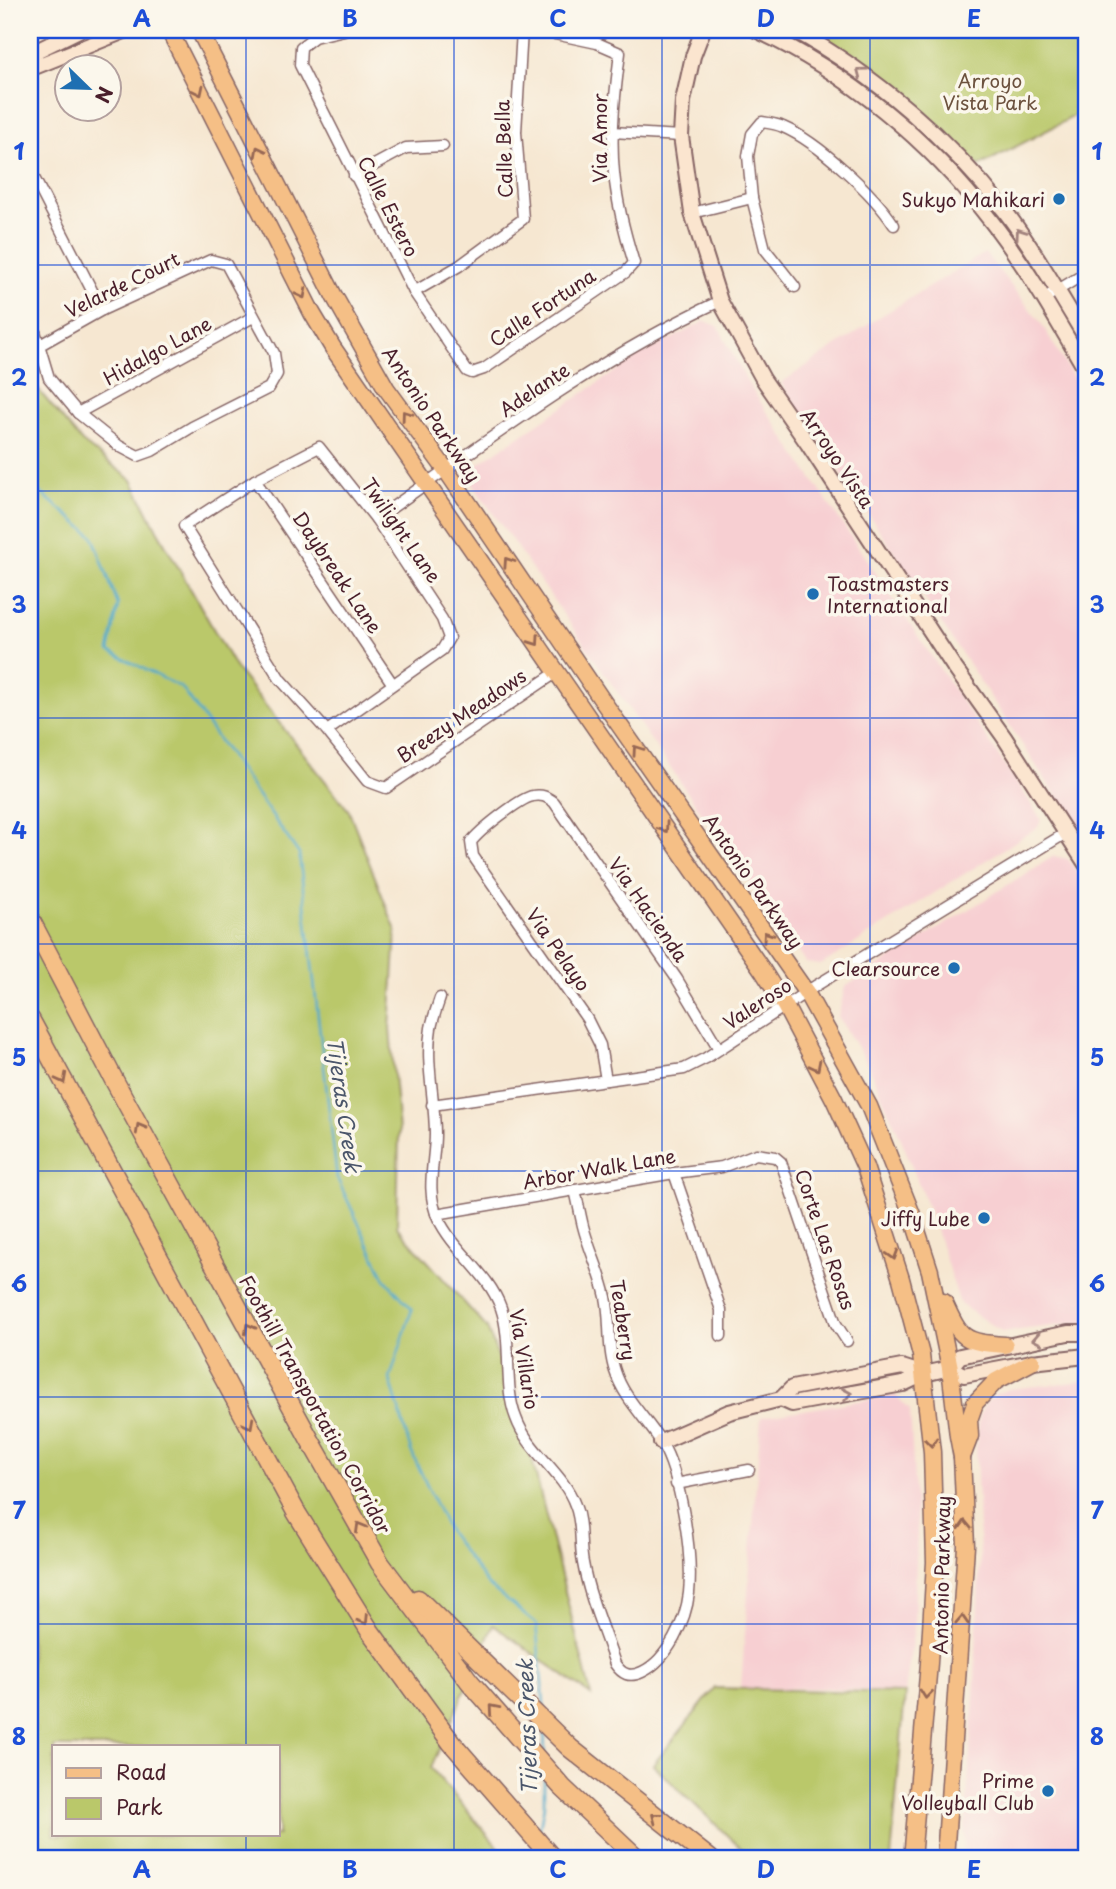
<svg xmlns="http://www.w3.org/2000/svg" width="1116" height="1889" viewBox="0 0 1116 1889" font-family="'Playpen Sans',sans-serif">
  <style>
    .built { fill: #f7cfd2 }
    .green { fill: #bac86a; stroke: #82744a; stroke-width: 2; fill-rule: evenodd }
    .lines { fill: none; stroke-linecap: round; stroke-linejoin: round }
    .stream { stroke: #4da9cb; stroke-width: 2.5 }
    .street-casing { stroke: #866565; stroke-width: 13 }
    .secondary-casing { stroke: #866565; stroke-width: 18 }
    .primary-casing { stroke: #866565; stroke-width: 19 }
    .highway-casing { stroke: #866565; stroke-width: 21 }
    .street { stroke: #fff; stroke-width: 10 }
    .secondary { stroke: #fbe5cf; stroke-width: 14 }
    .primary { stroke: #f5bf86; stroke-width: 16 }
    .highway { stroke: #f5bf86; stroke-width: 18 }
    .oneway { stroke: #a2827d }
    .oneway2 { stroke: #976754 }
    .grid { fill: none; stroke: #1d4ed8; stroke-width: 2; stroke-opacity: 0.55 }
    .poi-dot { fill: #1f6fb2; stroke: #fbf7ec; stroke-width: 2.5 }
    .labels { text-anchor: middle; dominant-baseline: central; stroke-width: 7; stroke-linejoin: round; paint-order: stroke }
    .park-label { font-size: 19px; fill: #6c523e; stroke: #fbf7ec }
    .street-label { font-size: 19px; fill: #4a1f2b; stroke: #fbf7ec }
    .poi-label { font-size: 19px; fill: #4a1f2b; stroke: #fbf7ec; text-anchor: end }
    .water-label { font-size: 21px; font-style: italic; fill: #4b566b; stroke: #fbf7ec }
    .neatline { fill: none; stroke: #1d4ed8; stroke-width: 2.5 }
    .grid-label { font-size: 23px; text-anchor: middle; font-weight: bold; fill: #1d4ed8 }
  </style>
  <rect width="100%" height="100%" fill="#fbf7ec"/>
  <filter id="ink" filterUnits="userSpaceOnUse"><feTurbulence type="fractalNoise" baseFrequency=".0143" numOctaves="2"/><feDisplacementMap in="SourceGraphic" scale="14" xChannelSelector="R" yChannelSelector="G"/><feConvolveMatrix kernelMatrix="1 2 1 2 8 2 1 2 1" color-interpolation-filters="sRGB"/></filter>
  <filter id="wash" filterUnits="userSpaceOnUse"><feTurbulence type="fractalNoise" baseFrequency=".00686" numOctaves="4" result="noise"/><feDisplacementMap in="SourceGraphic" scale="28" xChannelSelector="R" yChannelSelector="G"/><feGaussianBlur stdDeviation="1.57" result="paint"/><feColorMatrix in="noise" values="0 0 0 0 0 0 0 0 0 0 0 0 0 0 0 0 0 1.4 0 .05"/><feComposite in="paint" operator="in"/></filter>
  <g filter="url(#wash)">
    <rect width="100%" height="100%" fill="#f6e7d1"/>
    <!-- built -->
    <g class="built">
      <polygon points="985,253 1041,323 1086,399 1086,840 781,383 881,316"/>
      <polygon points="705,321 718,326 749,385 1041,819 1038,827 821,965 806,963 470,480 472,468 640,355"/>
      <polygon points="1054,856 1068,859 1086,885 1086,1322 1002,1332 960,1304 934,1223 902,1141 867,1063 838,1017 845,987"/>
      <polygon points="1086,1381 1086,1859 963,1859 975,1680 980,1557 976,1447 980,1414 986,1403 996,1394 1009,1389"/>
      <polygon points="895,1395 910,1410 917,1531 914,1627 905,1693 829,1688 741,1688 761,1417"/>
    </g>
    <!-- green -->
    <g class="green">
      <polygon points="813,30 1078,30 1079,59 1086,66 1086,110 979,166 910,99"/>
      <path d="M30,380l52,62 50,38 25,50 78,137 114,144 47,120 -6,98 9,102 -2,96 90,101 34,88 70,279 -98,-70 -62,143 77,91h-478zM54,1747h224v88h-224z"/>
      <polygon points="715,1688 905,1693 891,1859 752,1859 653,1765"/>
    </g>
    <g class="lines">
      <!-- stream -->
      <g class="stream">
        <polyline points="30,484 93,536 118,605 109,651 182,688 299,854 337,1178 385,1279 412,1309 390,1379 411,1451 448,1531 488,1585 536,1624 545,1714"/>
        <polyline points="544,1756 545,1734"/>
        <polyline points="539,1832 544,1805 544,1780"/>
        <polyline points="533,1859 535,1849"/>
      </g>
    </g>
  </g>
  <g filter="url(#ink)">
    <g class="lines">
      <defs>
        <g id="street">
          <path d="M344,30l-30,7 -13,10 -1,18 114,227 53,79 5,2 12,-4 142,-97 8,-9c-9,-29 -17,-59 -20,-90 -4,-40 1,-80 6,-120l-23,-10 -61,-13"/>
          <polyline points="612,132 681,136"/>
          <polyline points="30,170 102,310"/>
          <polyline points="354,176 406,148 443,146"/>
          <polyline points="692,213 752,198"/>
          <path d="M795,287l-30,-38 -13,-51 -4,-42 4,-22 10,-12c7,1 15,2 21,5 35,15 91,67 111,98"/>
          <polyline points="414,292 459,266 523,219 516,132 522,30"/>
          <polyline points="1043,299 1086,273"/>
          <polyline points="30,315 49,378 78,413 119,446 138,456 152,451 192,427 269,388 277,374 274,353 226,264 211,260 102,310 40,345"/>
          <polyline points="78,413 253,317"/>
          <polyline points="255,480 392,683"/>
          <path d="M376,519c111,-78 221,-161 344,-218"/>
          <polyline points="327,731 442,650 449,638 442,619 376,519 319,447 255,480 184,526 280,679 327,731 367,781 386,788 557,672"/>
          <path d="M440,998c-3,9 -7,20 -9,30 -6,34 4,71 4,106 0,28 -10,56 3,84 16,34 50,54 63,90 12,35 2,78 15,110 12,34 47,54 59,87 8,19 4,39 8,58 6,34 21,68 32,101 7,10 14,14 27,8 26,-12 44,-52 47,-79 4,-39 -8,-118 -28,-151 -15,-24 -37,-43 -46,-71 -8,-23 -4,-50 -9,-74 -5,-24 -17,-47 -23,-71 -3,-12 -5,-24 -8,-36"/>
          <path d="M606,1080l-6,-35 -13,-26 -114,-163 -2,-14c8,-11 49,-44 62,-46 9,-2 14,1 21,6l123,177 42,70"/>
          <polyline points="432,1105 684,1069 706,1058 817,985 1066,833"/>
          <polyline points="674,1173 721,1310 721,1336"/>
          <polyline points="436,1214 674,1173 722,1167 756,1154 775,1157 781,1162 836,1324 847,1341"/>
          <polyline points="676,1484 749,1470"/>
        </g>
        <g id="secondary">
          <polyline points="703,30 693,56 683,101 681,136 692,213 720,301 763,379 808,444 954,667 1004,737 1086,864"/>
          <path d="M756,30c91,42 174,111 235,191 36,46 65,98 95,149"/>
          <path d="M794,30c81,45 154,108 211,181 30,40 55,84 81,127"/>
          <polyline points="30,54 79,30"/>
          <polyline points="30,65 37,66 127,30"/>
          <polyline points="950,1368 964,1375 1032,1362 1086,1356"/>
          <polyline points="781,1399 792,1404 903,1384 924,1374 950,1368 960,1356 1068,1333 1086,1333"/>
          <polyline points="661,1442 729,1412 781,1399 792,1388 902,1367 924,1374"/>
        </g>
        <g id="primary">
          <polyline points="169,30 312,313 333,348 763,971 785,1006 834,1099 865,1167 901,1279 921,1355 932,1452 935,1562 929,1663 912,1859"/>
          <polyline points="199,30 334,296 386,388 446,470 604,703 806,992 869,1106 911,1212 930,1271 950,1368 958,1436 962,1457 966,1546 945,1859"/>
          <path d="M944,1302c17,38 20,40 61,43"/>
          <polyline points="962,1457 970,1436 969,1420 975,1403 996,1381 1032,1362"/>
        </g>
        <g id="highway">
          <polyline points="30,919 114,1080 310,1440 380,1563 470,1682 562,1787 638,1859"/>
          <polyline points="30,1019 296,1512 370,1631 451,1742 553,1859"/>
          <polyline points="418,1599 570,1748 710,1859"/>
        </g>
      </defs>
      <!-- street casing -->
      <use href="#street" class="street-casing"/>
      <!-- secondary casing -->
      <use href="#secondary" class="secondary-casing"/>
      <!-- primary casing -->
      <use href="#primary" class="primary-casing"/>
      <!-- highway casing -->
      <use href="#highway" class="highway-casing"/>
      <!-- street -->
      <use href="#street" class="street"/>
      <!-- secondary -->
      <use href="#secondary" class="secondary"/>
      <!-- primary -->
      <use href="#primary" class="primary"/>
      <!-- highway -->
      <use href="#highway" class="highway"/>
    </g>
    <!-- one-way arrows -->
    <defs><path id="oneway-chevron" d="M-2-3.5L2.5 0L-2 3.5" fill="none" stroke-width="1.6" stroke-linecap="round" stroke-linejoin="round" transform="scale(1.75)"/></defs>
    <g class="oneway">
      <use href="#oneway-chevron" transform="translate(861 72) rotate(-143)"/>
      <use href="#oneway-chevron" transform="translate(1020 233) rotate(-125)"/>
      <use href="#oneway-chevron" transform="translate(1037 1339) rotate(169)"/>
      <use href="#oneway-chevron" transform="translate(847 1394) rotate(-10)"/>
    </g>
    <g class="oneway2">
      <use href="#oneway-chevron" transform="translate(199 91) rotate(64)"/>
      <use href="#oneway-chevron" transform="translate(259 151) rotate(-117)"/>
      <use href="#oneway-chevron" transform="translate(302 294) rotate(63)"/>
      <use href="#oneway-chevron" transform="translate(406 415) rotate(-126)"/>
      <use href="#oneway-chevron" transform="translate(508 562) rotate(-124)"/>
      <use href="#oneway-chevron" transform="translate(535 641) rotate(55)"/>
      <use href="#oneway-chevron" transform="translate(637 750) rotate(-125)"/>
      <use href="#oneway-chevron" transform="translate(664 828) rotate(56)"/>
      <use href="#oneway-chevron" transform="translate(767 936) rotate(-125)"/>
      <use href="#oneway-chevron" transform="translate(816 1066) rotate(63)"/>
      <use href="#oneway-chevron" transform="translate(62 1079) rotate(62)"/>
      <use href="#oneway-chevron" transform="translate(140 1128) rotate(-119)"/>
      <use href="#oneway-chevron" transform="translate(893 1255) rotate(73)"/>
      <use href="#oneway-chevron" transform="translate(249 1328) rotate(-119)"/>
      <use href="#oneway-chevron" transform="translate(249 1424) rotate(62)"/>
      <use href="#oneway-chevron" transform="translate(931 1442) rotate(84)"/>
      <use href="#oneway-chevron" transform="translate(965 1525) rotate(-92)"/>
      <use href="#oneway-chevron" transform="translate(360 1527) rotate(-120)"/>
      <use href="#oneway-chevron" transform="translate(364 1620) rotate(58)"/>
      <use href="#oneway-chevron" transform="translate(962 1620) rotate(-87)"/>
      <use href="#oneway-chevron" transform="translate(926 1694) rotate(96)"/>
      <use href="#oneway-chevron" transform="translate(493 1709) rotate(-131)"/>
      <use href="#oneway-chevron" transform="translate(656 1817) rotate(-142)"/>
    </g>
  </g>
  <!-- grid -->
  <path class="grid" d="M246,30v1717M454,30v1829M662,30v1829M870,30v1829M30,265h1056M30,491h1056M30,718h1056M30,944h1056M30,1171h1056M30,1397h1056M30,1624h1056M246,1835v24"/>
  <!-- markers -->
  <g class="poi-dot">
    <circle cx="1059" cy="199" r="7"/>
    <circle cx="813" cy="594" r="7"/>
    <circle cx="954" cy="968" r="7"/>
    <circle cx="984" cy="1218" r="7"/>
    <circle cx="1048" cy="1791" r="7"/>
  </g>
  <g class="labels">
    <!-- park labels -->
    <g class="park-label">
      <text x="990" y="80">Arroyo<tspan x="990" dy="22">Vista Park</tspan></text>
    </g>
    <!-- street labels -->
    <g class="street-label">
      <text transform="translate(599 138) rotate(-90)">Via Amor</text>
      <text transform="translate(503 149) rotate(-92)">Calle Bella</text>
      <text transform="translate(389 206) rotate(63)">Calle Estero</text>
      <text transform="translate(122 284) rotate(-26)">Velarde Court</text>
      <text transform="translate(542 307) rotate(-34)">Calle Fortuna</text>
      <text transform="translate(157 350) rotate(-29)">Hidalgo Lane</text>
      <text transform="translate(534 389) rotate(-34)">Adelante</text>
      <text transform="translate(432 414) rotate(56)">Antonio Parkway</text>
      <text transform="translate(838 458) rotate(56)">Arroyo Vista</text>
      <text transform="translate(402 530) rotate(55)">Twilight Lane</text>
      <text transform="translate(338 572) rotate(56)">Daybreak Lane</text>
      <text transform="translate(461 715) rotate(-34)">Breezy Meadows</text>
      <text transform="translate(754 881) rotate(55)">Antonio Parkway</text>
      <text transform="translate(649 909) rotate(55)">Via Hacienda</text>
      <text transform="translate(559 949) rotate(55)">Via Pelayo</text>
      <text transform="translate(757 1003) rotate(-33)">Valeroso</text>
      <text transform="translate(599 1168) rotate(-10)">Arbor Walk Lane</text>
      <text transform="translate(826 1239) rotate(71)">Corte Las Rosas</text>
      <text transform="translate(624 1320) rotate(81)">Teaberry</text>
      <text transform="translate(525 1359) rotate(81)">Via Villario</text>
      <text transform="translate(316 1404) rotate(61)">Foothill Transportation Corridor</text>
      <text transform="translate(941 1575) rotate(-89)">Antonio Parkway</text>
    </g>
    <!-- poi labels -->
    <g class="poi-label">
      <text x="1045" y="199">Sukyo Mahikari</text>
      <text x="827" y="583" text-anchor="start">Toastmasters<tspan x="827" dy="22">International</tspan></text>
      <text x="940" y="968">Clearsource</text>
      <text x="970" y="1218">Jiffy Lube</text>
      <text x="1034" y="1780">Prime<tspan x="1034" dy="22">Volleyball Club</tspan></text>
    </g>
    <!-- water labels -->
    <g class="water-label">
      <text transform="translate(345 1105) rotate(82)">Tijeras Creek</text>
      <text transform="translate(526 1727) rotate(-92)">Tijeras Creek</text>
    </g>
  </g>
  <!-- margin -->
  <rect width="1116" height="1889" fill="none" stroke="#fbf7ec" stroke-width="77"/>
  <!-- legend -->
  <rect x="52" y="1745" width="228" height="91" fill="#fbf7ec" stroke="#b4a19f" stroke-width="2"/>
  <rect x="66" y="1768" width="35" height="10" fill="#f5bf86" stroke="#b4a19f" stroke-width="2"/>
  <text x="116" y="1780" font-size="21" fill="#4a1f2b">Road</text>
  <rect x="66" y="1798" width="35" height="21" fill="#bac86a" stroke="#b4a19f" stroke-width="2"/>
  <text x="116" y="1815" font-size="21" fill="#4a1f2b">Park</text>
  <!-- north arrow -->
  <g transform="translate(88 88) rotate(113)"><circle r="33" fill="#fbf7ec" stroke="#b4a19f" stroke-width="2"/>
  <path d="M0-5L12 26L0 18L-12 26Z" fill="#1f6fb2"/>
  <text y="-10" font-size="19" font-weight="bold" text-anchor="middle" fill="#4a1f2b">N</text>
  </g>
  <rect x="38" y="38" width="1040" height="1812" class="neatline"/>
  <g class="grid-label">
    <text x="142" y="27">A</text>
    <text x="350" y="27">B</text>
    <text x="558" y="27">C</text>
    <text x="766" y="27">D</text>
    <text x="974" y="27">E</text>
    <text x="19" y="160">1</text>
    <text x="1097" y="160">1</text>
    <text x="19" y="386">2</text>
    <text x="1097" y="386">2</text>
    <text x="19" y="613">3</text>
    <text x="1097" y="613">3</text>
    <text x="19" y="839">4</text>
    <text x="1097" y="839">4</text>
    <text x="19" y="1066">5</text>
    <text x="1097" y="1066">5</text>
    <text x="19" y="1292">6</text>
    <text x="1097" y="1292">6</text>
    <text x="19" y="1519">7</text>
    <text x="1097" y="1519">7</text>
    <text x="19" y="1745">8</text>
    <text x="1097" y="1745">8</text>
    <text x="142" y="1878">A</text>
    <text x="350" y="1878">B</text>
    <text x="558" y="1878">C</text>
    <text x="766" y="1878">D</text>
    <text x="974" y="1878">E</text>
  </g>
</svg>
